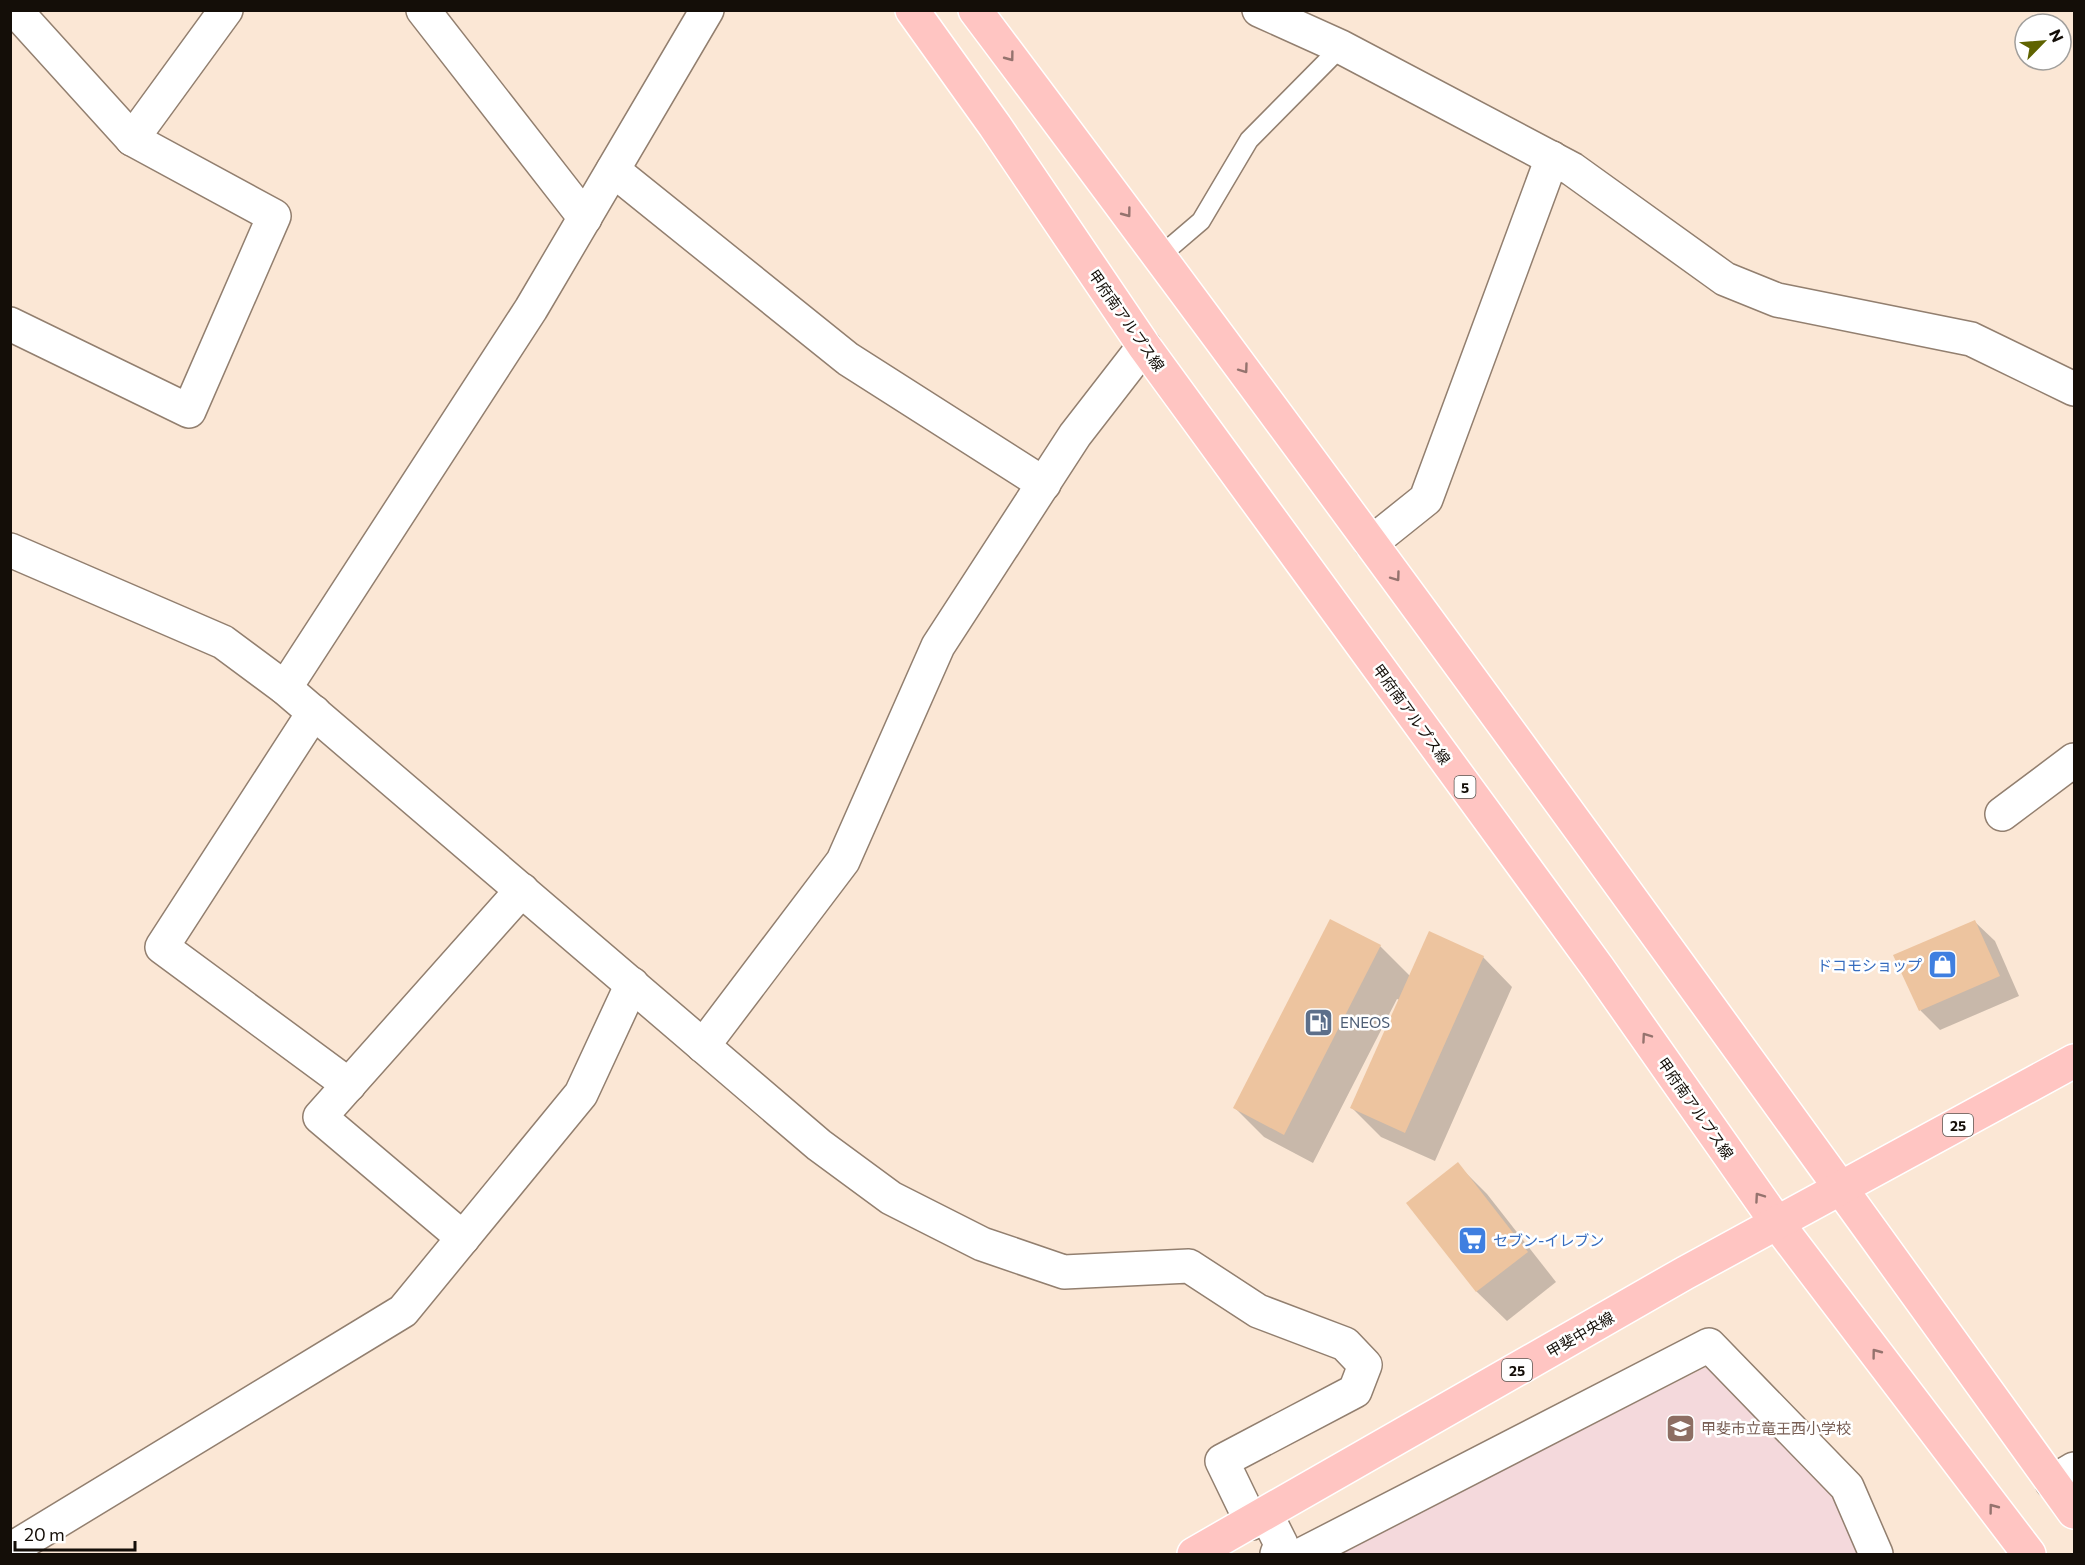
<svg xmlns="http://www.w3.org/2000/svg" width="2085" height="1565" viewBox="0 0 2085 1565" font-family="Commissioner,'Noto Sans JP',sans-serif">
  <style>
    .education { fill: #f4d9dc }
    .shadow { fill: #0003 }
    .building { fill: #edc49f }
    .lines { fill: none; stroke-linecap: round; stroke-linejoin: round }
    .service-casing { stroke: #927f6f; stroke-width: 21 }
    .minor-casing { stroke: #927f6f; stroke-width: 36 }
    .primary-casing { stroke: #fff; stroke-width: 36 }
    .service { stroke: #fff; stroke-width: 18 }
    .minor { stroke: #fff; stroke-width: 33 }
    .primary { stroke: #ffc5c2; stroke-width: 33 }
    .oneway { stroke: #95736e }
    .labels { text-anchor: middle; dominant-baseline: central; stroke-width: 5; stroke-linejoin: round; paint-order: stroke }
    .shield { fill: #fff; stroke: #5a5652; stroke-width: 1.5 }
    .shield-label { font-size: 14px; font-weight: bold; fill: #140e08 }
    .street-label { font-size: 15px; fill: #140e08; stroke: #fff }
    .shop-label { font-size: 15px; fill: #366cbe; stroke: #fff; text-anchor: end }
    .service-label { font-size: 15px; fill: #4e5e75; stroke: #fff; text-anchor: start }
    .education-label { font-size: 15px; fill: #785e54; stroke: #fff; text-anchor: start }
  </style>
  <rect width="100%" height="100%" fill="#fbe7d5"/>
  <!-- education -->
  <polygon class="education" points="1714,1363 1833,1493 1861,1554 1338,1554"/>
  <!-- shadow -->
  <g class="shadow">
    <polygon points="1331,921 1380,946 1410,976 1483,957 1512,987 1435,1161 1381,1137 1352,1108 1400,1000 1397,999 1313,1163 1264,1137 1235,1108"/>
    <polygon points="1975,922 1995,941 2019,996 1940,1030 1921,1011 1895,955"/>
    <polygon points="1457,1164 1487,1194 1556,1282 1507,1321 1477,1292 1408,1204"/>
  </g>
  <!-- building -->
  <g class="building">
    <polygon points="1330,919 1381,945 1284,1135 1233,1108"/>
    <polygon points="1975,920 2000,976 1919,1011 1893,955"/>
    <polygon points="1429,931 1484,956 1405,1133 1350,1108"/>
    <polygon points="1458,1162 1528,1252 1476,1292 1406,1203"/>
  </g>
  <g class="lines">
    <defs>
      <polyline id="service" points="1160,256 1201,221 1249,140 1341,47"/>
      <g id="minor">
        <polyline points="15,10 132,139"/>
        <polyline points="423,10 585,218"/>
        <polyline points="1259,10 1341,47 1572,169 1725,279 1777,300 1971,339 2074,389"/>
        <polyline points="613,170 848,359 1044,484"/>
        <polyline points="10,324 189,411 274,216 132,139 226,10"/>
        <polyline points="1371,543 1426,499 1552,158"/>
        <polyline points="10,550 223,642 285,688 819,1145 891,1198 982,1244 1064,1272 1189,1266 1258,1311 1345,1344 1365,1365 1355,1391 1222,1461 1252,1523"/>
        <polyline points="285,688 531,309 707,10"/>
        <polyline points="314,712 162,947 349,1085"/>
        <polyline points="2002,814 2074,760"/>
        <polyline points="703,1046 843,861 938,646 1075,435 1144,346"/>
        <polyline points="463,1238 320,1117 522,890"/>
        <polyline points="2052,1482 2074,1469"/>
        <polyline points="1266,1514 1281,1544 1277,1554"/>
        <polyline points="10,1550 403,1311 581,1094 632,984"/>
        <polyline points="1303,1554 1709,1345 1847,1487 1876,1554"/>
      </g>
      <g id="primary">
        <polyline points="912,10 995,126 1144,346 1598,968 1777,1223 2029,1554"/>
        <path d="M975,10c373,496 737,999 1099,1502"/>
        <polyline points="1194,1554 1685,1273 2074,1061"/>
      </g>
    </defs>
    <!-- service casing -->
    <use href="#service" class="service-casing"/>
    <!-- minor casing -->
    <use href="#minor" class="minor-casing"/>
    <!-- primary casing -->
    <use href="#primary" class="primary-casing"/>
    <!-- service -->
    <use href="#service" class="service"/>
    <!-- minor -->
    <use href="#minor" class="minor"/>
    <!-- primary -->
    <use href="#primary" class="primary"/>
  </g>
  <!-- one-way arrows -->
  <defs><path id="oneway-chevron" d="M-2-3.5L2.5 0L-2 3.5" fill="none" stroke-width="1.6" stroke-linecap="round" stroke-linejoin="round" transform="scale(1.5)"/></defs>
  <g class="oneway">
    <use href="#oneway-chevron" transform="translate(1010 57) rotate(53)"/>
    <use href="#oneway-chevron" transform="translate(1127 213) rotate(53)"/>
    <use href="#oneway-chevron" transform="translate(1244 369) rotate(54)"/>
    <use href="#oneway-chevron" transform="translate(1396 577) rotate(54)"/>
    <use href="#oneway-chevron" transform="translate(1646 1037) rotate(-125)"/>
    <use href="#oneway-chevron" transform="translate(1759 1197) rotate(-125)"/>
    <use href="#oneway-chevron" transform="translate(1876 1353) rotate(-127)"/>
    <use href="#oneway-chevron" transform="translate(1993 1508) rotate(-127)"/>
  </g>
  <!-- icons -->
  <defs>
    <symbol id="shop-square" viewBox="-11 -11 22 22"><rect x="-9" y="-9" width="18" height="18" rx="4" fill="#3f7fe0" stroke="#fff"/><path d="M-5-2.5h2.3a2.7 3.5 0 0 1 5.4 0H5L5.5 6h-11ZM-1.5-2.5h3a1.5 2.3 0 0 0-3 0Z" fill="#fff"/></symbol>
    <symbol id="fuel-square" viewBox="-11 -11 22 22"><rect x="-9" y="-9" width="18" height="18" rx="4" fill="#5c6f8a" stroke="#fff"/><path d="M-5.5-6h7V0h2V4h1.3V-2.5L3-4.5l.8-.8L6-3V5H2.5V1h-1V6h-7ZM-4.2-4.7v3.2H.2V-4.7Z" fill="#fff"/></symbol>
    <symbol id="supermarket-square" viewBox="-11 -11 22 22"><rect x="-9" y="-9" width="18" height="18" rx="4" fill="#3f7fe0" stroke="#fff"/><path d="M-6-5.5h2.5l.6 2H6L4.5 2H-2.5L-4.4-4H-6ZM-1.5 3.2a1.3 1.3 0 1 0 .1 0ZM3 3.2a1.3 1.3 0 1 0 .1 0Z" fill="#fff"/></symbol>
    <symbol id="school-square" viewBox="-11 -11 22 22"><rect x="-9" y="-9" width="18" height="18" rx="4" fill="#8d6e63" stroke="#fff"/><path d="M0-5L7-2L0 1L-7-2ZM-4 1L0 2.5L4 1V4Q0 6-4 4Z" fill="#fff"/></symbol>
  </defs>
  <g fill-rule="evenodd">
    <use href="#shop-square" x="1926" y="948" width="33" height="33"/>
    <use href="#fuel-square" x="1302" y="1006" width="33" height="33"/>
    <use href="#supermarket-square" x="1456" y="1224" width="33" height="33"/>
    <use href="#school-square" x="1664" y="1412" width="33" height="33"/>
  </g>
  <g class="labels">
    <!-- shield labels -->
    <g class="shield">
      <rect x="1454.5" y="776" width="21" height="22" rx="4.5"/>
      <rect x="1943" y="1114" width="30" height="22" rx="4.5"/>
      <rect x="1502" y="1359" width="30" height="22" rx="4.5"/>
    </g>
    <g class="shield-label">
      <text x="1465" y="787">5</text>
      <text x="1958" y="1125">25</text>
      <text x="1517" y="1370">25</text>
    </g>
    <!-- street labels -->
    <g class="street-label">
      <text transform="translate(1127 320) rotate(55)">甲府南アルプス線</text>
      <text transform="translate(1412 714) rotate(54)">甲府南アルプス線</text>
      <text transform="translate(1696 1108) rotate(55)">甲府南アルプス線</text>
      <text transform="translate(1580 1334) rotate(-30)">甲斐中央線</text>
    </g>
    <!-- shop labels -->
    <g class="shop-label">
      <text x="1922" y="965">ドコモショップ</text>
      <text x="1493" y="1240" text-anchor="start">セブン-イレブン</text>
    </g>
    <!-- service labels -->
    <g class="service-label">
      <text x="1340" y="1022">ENEOS</text>
    </g>
    <!-- education labels -->
    <g class="education-label">
      <text x="1701" y="1428">甲斐市立竜王西小学校</text>
    </g>
  </g>
  <!-- border -->
  <rect width="2085" height="1565" fill="none" stroke="#140e08" stroke-width="24"/>
  <!-- north arrow -->
  <g transform="translate(2043 42) rotate(65)"><circle r="28" fill="#ffffff" stroke="#a19f9c" stroke-width="1.5"/>
  <path d="M0-4.5L10 22L0 15L-10 22Z" fill="#5f6300"/>
  <text y="-9" font-size="16" font-weight="bold" text-anchor="middle" fill="#140e08">N</text>
  </g>
  <!-- scale -->
  <path d="M15 1541v9h120v-9" fill="none" stroke="#140e08" stroke-width="3"/>
  <text x="24" y="1541" font-size="18" fill="#140e08" stroke="#ffffff" stroke-width="4.5" paint-order="stroke">20 m</text>
</svg>
